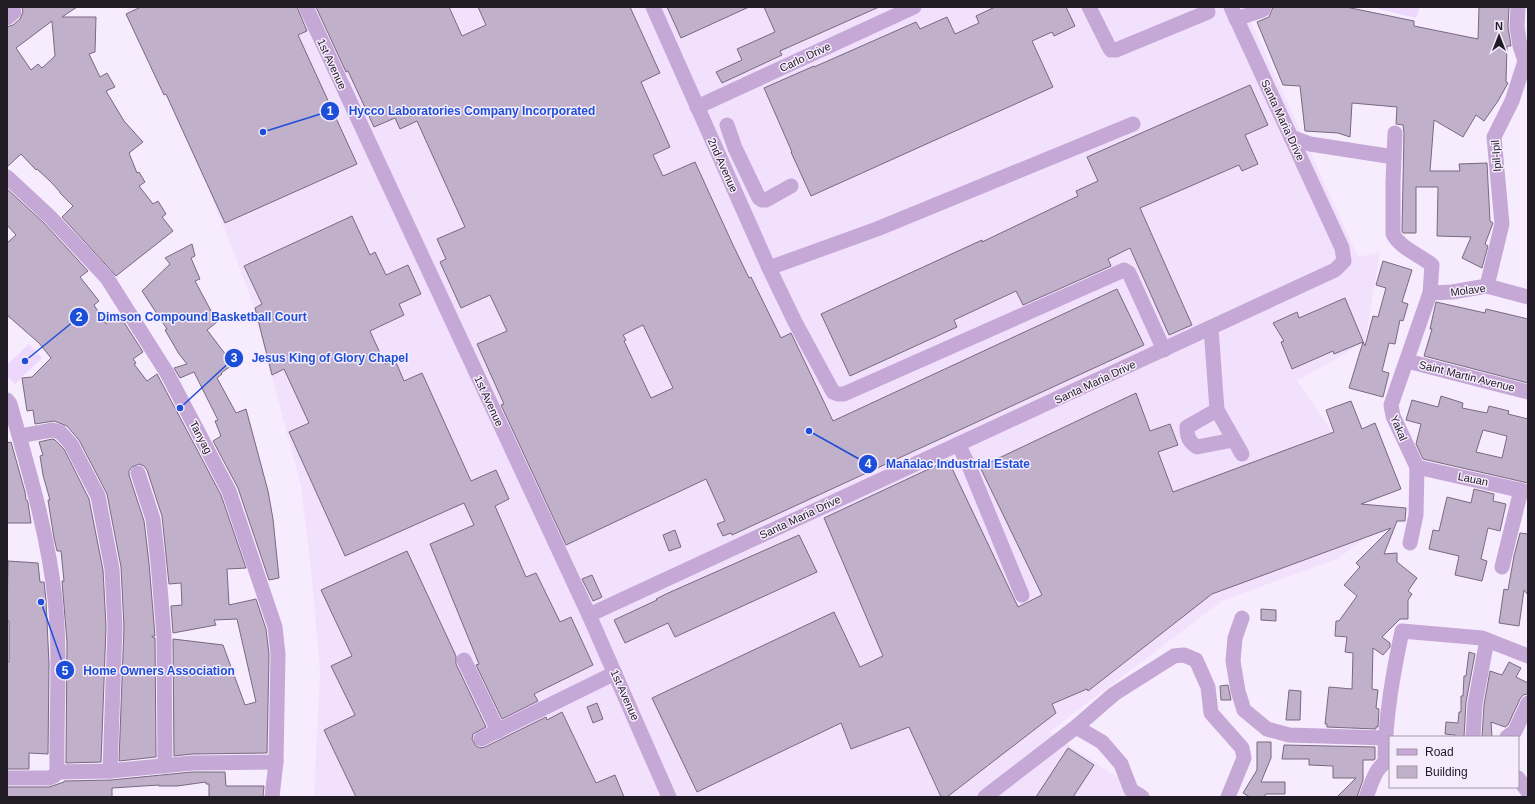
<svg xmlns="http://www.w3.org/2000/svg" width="1535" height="804" viewBox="0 0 1535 804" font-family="Helvetica,sans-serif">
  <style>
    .built { fill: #f2e1fd }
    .green { fill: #eed7fd }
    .building { fill: #c0b0ca; stroke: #786981; fill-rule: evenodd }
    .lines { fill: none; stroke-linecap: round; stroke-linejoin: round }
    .minor { stroke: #c6a8d7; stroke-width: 15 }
    .labels { text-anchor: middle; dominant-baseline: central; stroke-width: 3; stroke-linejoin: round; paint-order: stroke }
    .street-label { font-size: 11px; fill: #211b25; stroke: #f6ecfd }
    .leader { fill: none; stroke: #1d4ed8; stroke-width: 1.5 }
    .callout-dot { fill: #1d4ed8; stroke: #f6ecfd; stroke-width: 1.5 }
    .mark-label { font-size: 12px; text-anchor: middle; font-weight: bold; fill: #fff }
    .callout-label { font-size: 12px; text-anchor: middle; font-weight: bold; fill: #1d4ed8; stroke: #f6ecfd; stroke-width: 3; stroke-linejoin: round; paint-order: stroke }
  </style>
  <rect width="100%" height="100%" fill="#f6ecfd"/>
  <!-- built -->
  <polygon class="built" points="126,7 1257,7 1246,11 1358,257 1380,252 1365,342 1297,381 1359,470 1370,534 1339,558 1222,601 1049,732 1148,797 314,797 320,672 312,578 301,486 252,301 229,240 204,180"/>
  <!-- green -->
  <g class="green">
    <polygon points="1371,7 1420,7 1416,18"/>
    <polygon points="29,344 42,358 15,384 7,376 7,365"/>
  </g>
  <!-- building -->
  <g class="building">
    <path d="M22,7h55l-15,10h34l-1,35 -6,2 11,23 7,-4 8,14 -9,4 18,30 19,21 -14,11 8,20 2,-1 6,10 -6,4 14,18 5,-3 8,13 -4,3 11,14 -57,45 -54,-59 11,-11 -13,-13v-1l-9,-10 -14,-13 -1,1 -15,-16 -14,13v-140l6,-2 7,-6 3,-7zM52,21l3,35 -13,12 -4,-4 -7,6 -15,-22z"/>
    <polygon points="141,7 297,7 307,31 298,35 357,164 225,223 166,94 164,95 126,14"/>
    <path d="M316,7h133l13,29 24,-11 -8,-18h152l30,66 -19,9 29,65 -17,8 10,21 32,-14 38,83 16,33 2,-1 30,61 10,-5 42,88 284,-132 27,56 -412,190 -1,-2 -8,3 -6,-12 8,-3 -19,-42 -140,66 -65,-140 3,-1 -27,-60 30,-13 -17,-36 -29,13 -21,-46 6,-3 -9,-20 28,-12 -48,-106 -17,8 -5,-11 -21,9 -26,-56 -2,1zM643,325l30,63 -22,10 -27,-57 2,-1 -3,-5z"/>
    <polygon points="667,7 749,7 681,38"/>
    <polygon points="764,7 879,7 780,51 782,55 722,83 716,72 742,60 737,49 775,32"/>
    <polygon points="995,7 1066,7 1075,26 1054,36 1052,32 1032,41 1053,87 811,196 791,152 792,152 764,88 814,66 814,67 916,22 920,29 947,17 955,34 979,23 976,16"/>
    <polygon points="1273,7 1346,7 1414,21 1414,26 1478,39 1479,7 1509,7 1508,27 1511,46 1507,46 1506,82 1508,83 1498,101 1484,121 1476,115 1463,137 1434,120 1430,171 1460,171 1459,164 1487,163 1490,221 1493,223 1485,244 1488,246 1482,268 1462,258 1471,237 1437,236 1438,187 1416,187 1416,233 1403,233 1402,231 1404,133 1403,125 1396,124 1397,107 1352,103 1350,137 1338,133 1305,131 1300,86 1283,85 1257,22 1269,17"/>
    <polygon points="1250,85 1268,125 1245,135 1258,164 1242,171 1239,165 1140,208 1192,325 1169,335 1130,248 1108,259 1111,266 1023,305 1016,291 954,320 957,327 850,376 821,314 982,240 982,242 1078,196 1076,191 1098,181 1087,157"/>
    <polygon points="7,189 44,223 88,271 80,277 99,301 94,305 106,324 118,313 143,352 133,359 136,363 134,364 147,381 157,374 221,495 246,568 227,569 229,605 256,599 266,629 269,654 267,753 192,754 174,756 173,639 223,645 245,705 256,702 237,619 214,620 216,625 173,633 171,606 182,605 181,583 169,584 162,516 147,470 144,466 139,464 132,467 129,471 129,475 144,521 149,563 155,636 152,636 152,637 155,638 156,757 119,761 124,627 121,567 107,494 79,440 67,426 54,421 35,424 33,410 27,411 22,378 32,377 51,358 39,343 7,315 7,243 16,235 7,225"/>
    <polygon points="352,216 370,255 375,252 386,275 408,265 421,294 399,304 404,315 370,331 385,364 395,360 404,381 422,373 471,481 496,470 509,499 495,506 526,577 536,573 560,622 571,617 593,665 534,694 538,701 502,719 476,665 479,664 430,544 474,525 464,503 345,556 289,432 309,423 284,369 272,375 255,308 262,304 244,266"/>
    <polygon points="192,244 195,256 191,258 200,279 195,281 217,322 207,330 229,359 231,366 221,373 222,374 217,378 236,413 246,409 268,491 273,519 279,578 269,580 238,488 213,441 221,436 215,421 218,420 194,372 180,378 174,368 187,364 179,354 165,330 167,329 142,291 170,264 165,258"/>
    <polygon points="1383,261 1412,270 1402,302 1408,304 1403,321 1400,320 1395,344 1389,343 1382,371 1389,373 1383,397 1349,388 1363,342 1334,354 1333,351 1292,369 1281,342 1284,341 1273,323 1297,312 1299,318 1345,298 1365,346 1373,316 1378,317 1386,288 1376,285"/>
    <polygon points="1436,302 1485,313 1486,309 1528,319 1528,383 1424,356 1432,329 1430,329"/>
    <polygon points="1136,393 1150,431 1170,424 1178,445 1158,452 1173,492 1334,432 1326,410 1351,401 1362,429 1375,423 1401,489 1361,504 1406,508 1405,521 1397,521 1384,554 1397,553 1397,562 1417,578 1408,591 1412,594 1408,600 1408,619 1400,619 1382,637 1390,643 1390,647 1383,655 1373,648 1372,689 1378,690 1376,708 1379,709 1378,727 1376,727 1376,729 1327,727 1327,724 1325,724 1329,687 1352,689 1353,653 1345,652 1347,637 1335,636 1336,621 1339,621 1357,596 1344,585 1360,567 1356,563 1391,528 1212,594 1088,691 1087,689 1052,704 1056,713 947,797 941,797 909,727 851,749 841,723 697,792 652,698 834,612 860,667 883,656 824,518 948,460 1018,607 1042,595 980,467"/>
    <path d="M1441,396l22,7 -1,5 25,5 2,-7 20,5 -1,3 20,5v64l-105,-24 -7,-15 5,-20 -15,-4 6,-20 26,7zM1483,430l24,6 -5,22 -26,-6z"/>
    <polygon points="52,439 55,440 64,449 89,499 103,570 106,627 101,762 66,763 67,642 62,581 64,581 61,551 57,551 54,538 48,500 50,500 43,475 40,456 43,455 39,442"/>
    <polygon points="11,442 25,492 26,500 27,500 28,503 31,523 7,523 7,443"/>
    <polygon points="1474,489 1494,494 1493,501 1506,504 1500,531 1488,528 1481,559 1487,561 1482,581 1455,575 1459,556 1429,549 1433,530 1439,531 1447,497 1471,503"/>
    <polygon points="675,530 681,547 669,551 663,535"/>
    <polygon points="1520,533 1528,534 1528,595 1524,590 1519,626 1499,623 1504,589 1508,590 1514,556"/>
    <polygon points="799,535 817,572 675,637 668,623 625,643 614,620 657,600 656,599 666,594"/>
    <polygon points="407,551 456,656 456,664 486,727 473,734 472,739 476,746 480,748 485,747 546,717 547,720 562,712 596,783 615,775 624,797 356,797 324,730 355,715 331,666 352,656 321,590"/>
    <polygon points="8,561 38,563 40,582 44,582 46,600 49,664 48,754 29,753 29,769 7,769 7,662 9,662 9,621 7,621"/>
    <polygon points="592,575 602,597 593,601 582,579"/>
    <polygon points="1261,609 1276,610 1276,621 1261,620"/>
    <polygon points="1469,652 1475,654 1466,702 1464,737 1454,737 1455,735 1445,734 1446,722 1458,723 1459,712 1461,712 1461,696 1463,696 1464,676 1466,676"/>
    <polygon points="1509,662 1521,668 1516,677 1528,683 1528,694 1523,695 1520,699 1508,725 1505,727 1491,722 1492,737 1482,737 1484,705 1490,671 1502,675"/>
    <polygon points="1228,685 1231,700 1221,700 1220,686"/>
    <polygon points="1289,690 1301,691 1300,720 1286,720"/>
    <polygon points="597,703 603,719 593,723 587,707"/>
    <polygon points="1257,742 1271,742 1271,758 1261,782 1285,782 1285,794 1266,794 1264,797 1250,797 1243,793 1257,770"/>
    <polygon points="1284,745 1375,747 1375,759 1374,760 1363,760 1363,780 1357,797 1337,797 1356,778 1333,778 1333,766 1309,765 1309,759 1282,759"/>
    <polygon points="1068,748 1094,765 1073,797 1036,797"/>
    <polygon points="192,772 225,772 226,786 264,786 263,797 209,797 209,784 206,784 206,782 177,786 159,786 159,785 112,788 112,797 7,797 7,787 49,787 64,782 64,781 111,780"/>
  </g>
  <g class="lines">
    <!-- minor -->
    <g class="minor">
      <polyline points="306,7 589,615 669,797"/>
      <polyline points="653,7 769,268 795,322 833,392 838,394 844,394 1124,270 1129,273 1164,350"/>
      <polyline points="1089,7 1109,47 1111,50 1116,50 1208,12 1206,7"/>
      <polyline points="7,18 14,12 11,7"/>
      <polyline points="1236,19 1263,10 1264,7"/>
      <polyline points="697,107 914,7"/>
      <polyline points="727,125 735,148 759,198 762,200 766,200 791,186"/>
      <path d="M1395,133l-2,49v52c7,14 27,21 39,31l-2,28 -39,112 2,11 24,51 -1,48 -6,28"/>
      <polyline points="1291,137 1310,144 1394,157"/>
      <path d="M7,177l43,40 57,61 60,95 62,118 46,136 3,27 -2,108 -84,1 -82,8 -53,1c-1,-57 4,-115 -2,-173 -7,-66 -27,-131 -45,-195l-3,-4"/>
      <polyline points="769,268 877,229 1133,124"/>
      <polyline points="1487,286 1502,224 1494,137 1512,101 1525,61 1520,46 1517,27 1518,7"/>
      <polyline points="1430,293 1452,292 1487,286 1528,297"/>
      <polyline points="1211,328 1217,410 1242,454"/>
      <polyline points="1407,361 1528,392"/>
      <path d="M1217,410l-30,17c0,10 2,15 10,20l36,-7"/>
      <polyline points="20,436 52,430 60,432 71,444 98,496 112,569 115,627 110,771"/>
      <polyline points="958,444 969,466 1022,595"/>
      <polyline points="1417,467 1528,492"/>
      <polyline points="138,473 153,519 158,562 164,636 165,766"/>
      <polyline points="1502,567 1521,490"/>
      <polyline points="589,615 1335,270 1344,261 1342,248 1231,7"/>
      <polyline points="1242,618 1235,638 1233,661 1238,691 1244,710 1267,729 1289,735 1385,738"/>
      <polyline points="464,660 498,731"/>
      <polyline points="1076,727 1114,694 1174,656 1184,655 1196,660 1208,687 1211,713 1242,748 1244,758 1228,797"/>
      <polyline points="1473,737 1475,704 1487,640"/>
      <polyline points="1507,737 1515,731 1528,703"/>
      <polyline points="481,739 615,673"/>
      <path d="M1385,762c0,-45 8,-88 17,-131l80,7 46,18"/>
      <polyline points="7,778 49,778 54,776 57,772"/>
      <polyline points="1518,778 1528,792"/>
      <polyline points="272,797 276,762"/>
      <polyline points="985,797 1076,727 1102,742 1121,764 1131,790 1142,797"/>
      <path d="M1366,797c5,-11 10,-34 24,-36"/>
    </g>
  </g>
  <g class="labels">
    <!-- street labels -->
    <g class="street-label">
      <text transform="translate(805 57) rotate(-25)">Carlo Drive</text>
      <text transform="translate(332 64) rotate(65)">1st Avenue</text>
      <text transform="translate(1283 120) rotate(65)">Santa Maria Drive</text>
      <text transform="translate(1496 156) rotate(-94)">Ipil-Ipil</text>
      <text transform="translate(723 165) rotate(66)">2nd Avenue</text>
      <text transform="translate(1468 290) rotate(-7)">Molave</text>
      <text transform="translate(1467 376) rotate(14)">Saint Martin Avenue</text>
      <text transform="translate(1095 382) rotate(-25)">Santa Maria Drive</text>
      <text transform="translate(489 401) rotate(65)">1st Avenue</text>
      <text transform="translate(1399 428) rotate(67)">Yakal</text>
      <text transform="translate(201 437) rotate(62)">Tanyag</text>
      <text transform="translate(1473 479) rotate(12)">Lauan</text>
      <text transform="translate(800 517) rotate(-25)">Santa Maria Drive</text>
      <text transform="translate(625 695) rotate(66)">1st Avenue</text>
    </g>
  </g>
  <!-- callouts -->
  <path class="leader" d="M263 132L330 111M25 361L79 317M180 408L234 358M809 431L868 464M41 602L65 670"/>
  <g class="callout-dot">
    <circle cx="263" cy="132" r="4"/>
    <circle cx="25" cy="361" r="4"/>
    <circle cx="180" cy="408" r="4"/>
    <circle cx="809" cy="431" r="4"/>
    <circle cx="41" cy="602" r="4"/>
    <circle cx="330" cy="111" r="10"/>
    <circle cx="79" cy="317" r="10"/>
    <circle cx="234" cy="358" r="10"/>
    <circle cx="868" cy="464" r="10"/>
    <circle cx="65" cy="670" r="10"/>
  </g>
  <g class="mark-label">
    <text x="330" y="115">1</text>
    <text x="79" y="321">2</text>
    <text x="234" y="362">3</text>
    <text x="868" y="468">4</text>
    <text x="65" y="675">5</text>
  </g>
  <g class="callout-label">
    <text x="472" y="115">Hycco Laboratories Company Incorporated</text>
    <text x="202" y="321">Dimson Compound Basketball Court</text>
    <text x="330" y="362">Jesus King of Glory Chapel</text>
    <text x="958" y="468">Mañalac Industrial Estate</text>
    <text x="159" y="675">Home Owners Association</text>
  </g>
  <!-- border -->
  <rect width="1535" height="804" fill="none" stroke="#211b25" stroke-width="16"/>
  <!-- legend -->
  <rect x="1389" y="736" width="130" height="52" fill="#f6ecfd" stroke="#a198a7"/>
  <rect x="1397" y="749" width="20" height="6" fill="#c6a8d7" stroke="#a198a7"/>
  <text x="1425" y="756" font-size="12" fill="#211b25">Road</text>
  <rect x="1397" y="766" width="20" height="12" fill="#c0b0ca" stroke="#a198a7"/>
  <text x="1425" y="776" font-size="12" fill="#211b25">Building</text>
  <!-- north arrow -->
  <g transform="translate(1499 36)" stroke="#f6ecfd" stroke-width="3" paint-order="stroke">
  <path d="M0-3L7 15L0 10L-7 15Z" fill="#211b25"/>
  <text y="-6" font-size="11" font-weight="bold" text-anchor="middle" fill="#211b25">N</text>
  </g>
</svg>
